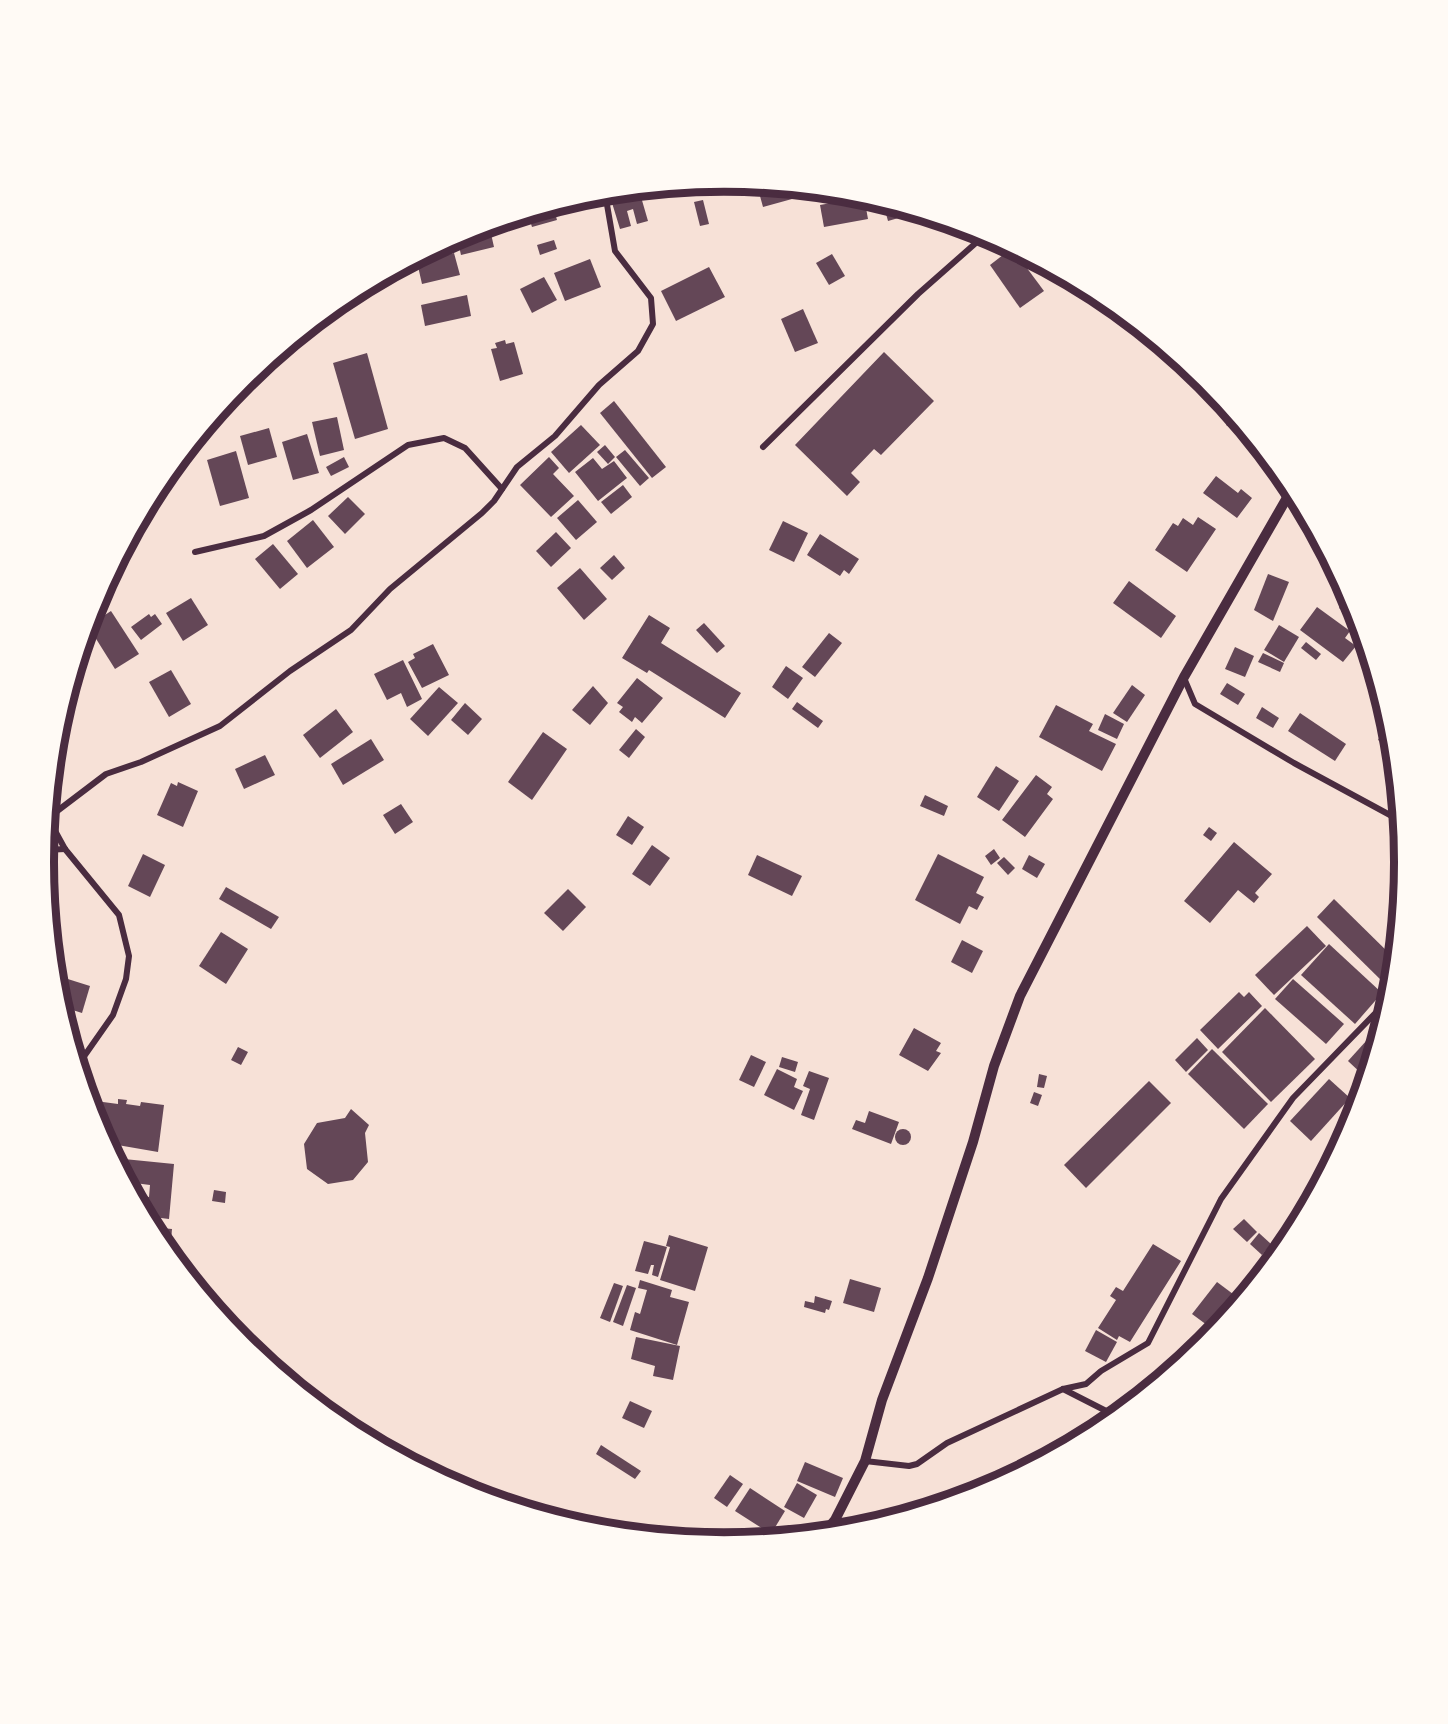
<svg xmlns="http://www.w3.org/2000/svg" width="1448" height="1724" viewBox="0 0 1448 1724" font-family="'Work Sans',sans-serif">
  <style>
    .building { fill: #644757 }
    .lines { fill: none; stroke-linecap: round; stroke-linejoin: round }
    .minor { stroke: #4a2c40; stroke-width: 6 }
    .secondary { stroke: #4a2c40; stroke-width: 10 }
    .rim { fill: none; stroke: #4a2c40; stroke-width: 8 }
  </style>
  <rect width="100%" height="100%" fill="#f7e1d7"/>
  <!-- building -->
  <g class="building">
    <polygon points="757,185 789,188 792,199 763,207"/>
    <polygon points="639,190 648,221 637,224 633,209 627,211 631,226 620,229 609,193"/>
    <polygon points="864,197 868,219 824,227 820,205"/>
    <polygon points="703,200 709,224 700,226 694,202"/>
    <polygon points="883,203 899,208 902,217 888,221"/>
    <polygon points="553,206 557,220 532,227 528,214"/>
    <polygon points="489,225 494,247 461,255 457,237"/>
    <polygon points="554,240 557,249 540,255 537,245"/>
    <polygon points="444,244 447,255 454,253 460,275 422,284 417,262 428,260 426,253"/>
    <polygon points="1012,248 1044,291 1020,308 990,265"/>
    <polygon points="832,254 845,276 829,285 816,263"/>
    <polygon points="590,259 601,287 565,301 554,273"/>
    <polygon points="709,267 725,297 676,321 661,291"/>
    <polygon points="544,277 557,300 532,313 520,289"/>
    <polygon points="467,295 471,316 425,326 421,305"/>
    <polygon points="803,309 818,343 795,352 781,319"/>
    <polygon points="505,340 506,344 514,342 523,374 500,381 491,349 497,348 495,343"/>
    <polygon points="884,352 934,401 881,455 874,449 851,473 860,482 847,496 795,445"/>
    <polygon points="367,353 388,429 355,439 333,363"/>
    <polygon points="614,401 666,467 652,478 600,413"/>
    <polygon points="1233,415 1268,457 1268,458 1253,448 1256,444 1226,425"/>
    <polygon points="337,417 344,450 320,456 312,422"/>
    <polygon points="581,425 600,445 569,473 551,452"/>
    <polygon points="269,428 277,457 248,465 240,436"/>
    <polygon points="307,434 319,473 293,480 282,442"/>
    <polygon points="605,445 615,457 608,464 597,452"/>
    <polygon points="625,450 649,478 640,486 616,457"/>
    <polygon points="236,451 249,498 220,506 207,460"/>
    <polygon points="344,457 349,467 331,476 326,467"/>
    <polygon points="549,457 559,468 553,474 574,496 551,517 520,485"/>
    <polygon points="593,458 602,469 614,461 627,478 598,501 575,472"/>
    <polygon points="1216,476 1238,493 1241,489 1252,498 1237,518 1203,493"/>
    <polygon points="623,485 632,497 611,514 601,502"/>
    <polygon points="348,497 365,514 345,534 328,516"/>
    <polygon points="578,500 597,522 576,540 557,518"/>
    <polygon points="1198,517 1216,529 1187,572 1155,550 1173,523 1178,526 1183,518 1193,525"/>
    <polygon points="313,520 334,547 307,568 287,541"/>
    <polygon points="783,521 808,533 794,562 769,550"/>
    <polygon points="556,532 571,548 551,567 536,551"/>
    <polygon points="820,534 859,559 849,574 844,570 840,576 807,555"/>
    <polygon points="273,544 298,574 280,589 255,559"/>
    <polygon points="614,555 625,568 612,580 600,568"/>
    <polygon points="580,568 607,599 584,620 557,588"/>
    <polygon points="1268,574 1289,582 1273,621 1254,610"/>
    <polygon points="1129,581 1176,616 1161,638 1113,603"/>
    <polygon points="1349,595 1358,618 1356,621 1339,608"/>
    <polygon points="191,598 208,625 183,641 166,613"/>
    <polygon points="1317,607 1350,631 1345,638 1356,646 1343,662 1300,630"/>
    <polygon points="111,611 139,654 115,669 88,626"/>
    <polygon points="149,614 151,617 155,614 162,624 141,640 131,627"/>
    <polygon points="649,615 670,628 661,643 741,693 725,718 649,670 647,673 622,658"/>
    <polygon points="704,623 725,646 717,653 696,630"/>
    <polygon points="1279,625 1299,637 1284,662 1264,650"/>
    <polygon points="829,633 842,643 815,677 802,667"/>
    <polygon points="1306,642 1321,654 1316,660 1301,648"/>
    <polygon points="433,644 449,675 422,688 408,662 415,658 413,654"/>
    <polygon points="1235,647 1254,656 1245,677 1225,669"/>
    <polygon points="1263,653 1284,663 1280,672 1258,662"/>
    <polygon points="403,660 422,699 407,707 401,693 387,700 374,674"/>
    <polygon points="786,666 803,678 788,699 772,687"/>
    <polygon points="171,670 191,704 169,717 149,682"/>
    <polygon points="637,678 663,698 642,723 635,717 632,722 619,712 623,707 617,703"/>
    <polygon points="1227,683 1245,694 1238,705 1220,694"/>
    <polygon points="1132,685 1145,695 1127,722 1113,713"/>
    <polygon points="593,686 608,703 590,725 572,710"/>
    <polygon points="439,687 458,703 428,736 410,719"/>
    <polygon points="797,702 823,721 818,728 792,709"/>
    <polygon points="465,703 482,719 468,735 451,720"/>
    <polygon points="1056,705 1093,724 1089,731 1116,744 1102,771 1039,737"/>
    <polygon points="1262,707 1279,718 1273,728 1256,718"/>
    <polygon points="336,709 353,732 320,758 303,735"/>
    <polygon points="1300,713 1346,744 1335,761 1288,731"/>
    <polygon points="1105,714 1124,724 1117,739 1098,730"/>
    <polygon points="1389,721 1391,730 1393,749 1378,740"/>
    <polygon points="636,729 645,737 629,758 619,750"/>
    <polygon points="543,732 567,749 532,800 508,782"/>
    <polygon points="371,739 384,760 343,785 331,764"/>
    <polygon points="265,755 275,775 244,789 235,769"/>
    <polygon points="996,766 1019,781 999,811 977,797"/>
    <polygon points="1036,775 1052,787 1047,794 1053,799 1025,837 1002,820"/>
    <polygon points="178,782 198,791 183,827 157,815 171,783 177,786"/>
    <polygon points="925,795 948,806 944,816 920,806"/>
    <polygon points="401,804 413,822 395,834 383,815"/>
    <polygon points="628,816 644,827 632,845 616,835"/>
    <polygon points="1209,827 1217,833 1211,841 1203,835"/>
    <polygon points="1234,842 1272,874 1255,893 1259,897 1254,903 1238,890 1210,923 1184,901"/>
    <polygon points="652,845 670,858 650,886 632,874"/>
    <polygon points="994,849 1000,858 991,865 985,856"/>
    <polygon points="143,854 165,865 150,897 128,886"/>
    <polygon points="938,854 984,877 976,893 984,897 977,910 969,906 960,924 915,900"/>
    <polygon points="757,855 802,876 792,896 748,875"/>
    <polygon points="1029,855 1045,864 1037,878 1022,869"/>
    <polygon points="1004,857 1015,868 1008,875 997,863"/>
    <polygon points="226,887 279,917 271,929 219,899"/>
    <polygon points="568,889 586,907 563,931 544,913"/>
    <polygon points="1334,899 1395,959 1393,978 1386,985 1317,917"/>
    <polygon points="1307,926 1326,946 1274,995 1255,975"/>
    <polygon points="221,932 248,949 226,984 199,966"/>
    <polygon points="962,940 983,951 972,973 951,962"/>
    <polygon points="1329,944 1382,993 1355,1024 1301,975"/>
    <polygon points="55,975 90,986 82,1013 60,1006"/>
    <polygon points="1293,979 1344,1024 1326,1044 1275,999"/>
    <polygon points="1239,992 1244,997 1249,992 1262,1006 1218,1049 1200,1030"/>
    <polygon points="1265,1008 1315,1059 1271,1102 1222,1052"/>
    <polygon points="61,1010 74,1013 69,1035 63,1015"/>
    <polygon points="914,1028 941,1043 936,1051 941,1053 928,1071 899,1055"/>
    <polygon points="1197,1038 1208,1050 1186,1072 1175,1060"/>
    <polygon points="1367,1040 1375,1048 1366,1078 1348,1061"/>
    <polygon points="238,1047 248,1052 241,1065 231,1060"/>
    <polygon points="1212,1049 1268,1104 1244,1129 1188,1074"/>
    <polygon points="751,1055 766,1062 754,1087 739,1080"/>
    <polygon points="782,1057 798,1062 795,1072 779,1067"/>
    <polygon points="777,1069 797,1079 794,1087 803,1091 794,1110 764,1095"/>
    <polygon points="809,1071 829,1078 814,1120 801,1115 810,1089 803,1086"/>
    <polygon points="1039,1074 1047,1076 1044,1088 1037,1087"/>
    <polygon points="1329,1079 1350,1098 1311,1141 1290,1121"/>
    <polygon points="1149,1081 1171,1103 1086,1188 1064,1165"/>
    <polygon points="1034,1092 1042,1095 1038,1106 1030,1103"/>
    <polygon points="118,1099 127,1100 126,1104 140,1106 141,1102 164,1105 158,1152 106,1143 95,1122 88,1100 118,1104"/>
    <polygon points="351,1109 369,1125 365,1133 368,1162 353,1180 328,1184 307,1169 304,1144 317,1123 345,1118"/>
    <polygon points="869,1111 899,1122 891,1144 852,1129 856,1120 865,1123"/>
    <circle cx="903" cy="1137" r="8"/>
    <polygon points="114,1158 174,1164 169,1219 145,1216 134,1195 149,1197 150,1185 127,1182"/>
    <polygon points="214,1190 226,1192 225,1203 212,1201"/>
    <polygon points="1244,1219 1257,1232 1247,1242 1233,1229"/>
    <polygon points="151,1227 172,1229 170,1254 158,1240"/>
    <polygon points="1259,1233 1271,1244 1262,1255 1250,1244"/>
    <polygon points="669,1235 708,1247 695,1291 660,1280 670,1247 666,1246"/>
    <polygon points="644,1241 667,1247 658,1277 652,1275 654,1265 651,1265 648,1274 635,1271"/>
    <polygon points="1153,1244 1181,1261 1130,1342 1119,1336 1117,1340 1098,1328 1116,1300 1110,1296 1116,1287 1123,1291"/>
    <polygon points="1274,1246 1280,1252 1271,1263 1265,1258"/>
    <polygon points="850,1279 881,1288 874,1312 843,1303"/>
    <polygon points="640,1280 672,1290 670,1297 689,1302 677,1345 630,1330 635,1312 640,1314 647,1290 638,1288"/>
    <polygon points="1217,1282 1241,1300 1215,1331 1192,1314"/>
    <polygon points="614,1283 623,1286 610,1322 600,1318"/>
    <polygon points="627,1285 636,1288 623,1326 613,1322"/>
    <polygon points="815,1296 832,1301 829,1310 826,1309 825,1313 804,1307 805,1301 814,1303"/>
    <polygon points="1096,1330 1117,1342 1106,1362 1085,1351"/>
    <polygon points="636,1337 680,1346 673,1380 653,1376 655,1366 631,1359"/>
    <polygon points="630,1401 652,1411 644,1428 622,1418"/>
    <polygon points="601,1445 641,1471 635,1479 596,1454"/>
    <polygon points="805,1462 843,1478 835,1497 797,1481"/>
    <polygon points="730,1475 743,1484 727,1507 714,1498"/>
    <polygon points="797,1483 817,1495 804,1518 784,1507"/>
    <polygon points="750,1488 785,1511 771,1534 735,1511"/>
  </g>
  <g class="lines">
    <!-- minor -->
    <g class="minor">
      <polyline points="763,447 918,294 986,234"/>
      <polyline points="195,552 264,536 311,510 408,445 444,438 465,448 502,489"/>
      <polyline points="1184,678 1195,704 1294,763 1401,821"/>
      <polyline points="48,818 106,774 141,762 220,726 290,671 351,630 390,589 482,513 494,501 517,467 555,436 599,385 638,351 653,324 651,298 615,251 605,193"/>
      <polyline points="48,818 65,849 119,915 129,956 126,979 113,1015 78,1065"/>
      <polyline points="45,850 65,849"/>
      <polyline points="1063,1389 1116,1416"/>
      <polyline points="865,1461 909,1466 917,1464 947,1443 1063,1389 1086,1384 1101,1371 1148,1343 1221,1199 1293,1098 1391,997"/>
    </g>
    <!-- secondary -->
    <polyline class="secondary" points="824,1533 835,1520 865,1461 882,1400 928,1278 973,1142 994,1066 1020,996 1184,677 1292,489"/>
  </g>
  <!-- crop -->
  <path d="M0 0H1448V1724H0ZM54 862a670 670 0 1 1 1340 0a670 670 0 1 1-1340 0Z" fill="#fffaf5" fill-rule="evenodd"/>
  <path class="rim" d="M54 862a670 670 0 1 1 1340 0a670 670 0 1 1-1340 0Z"/>
</svg>
